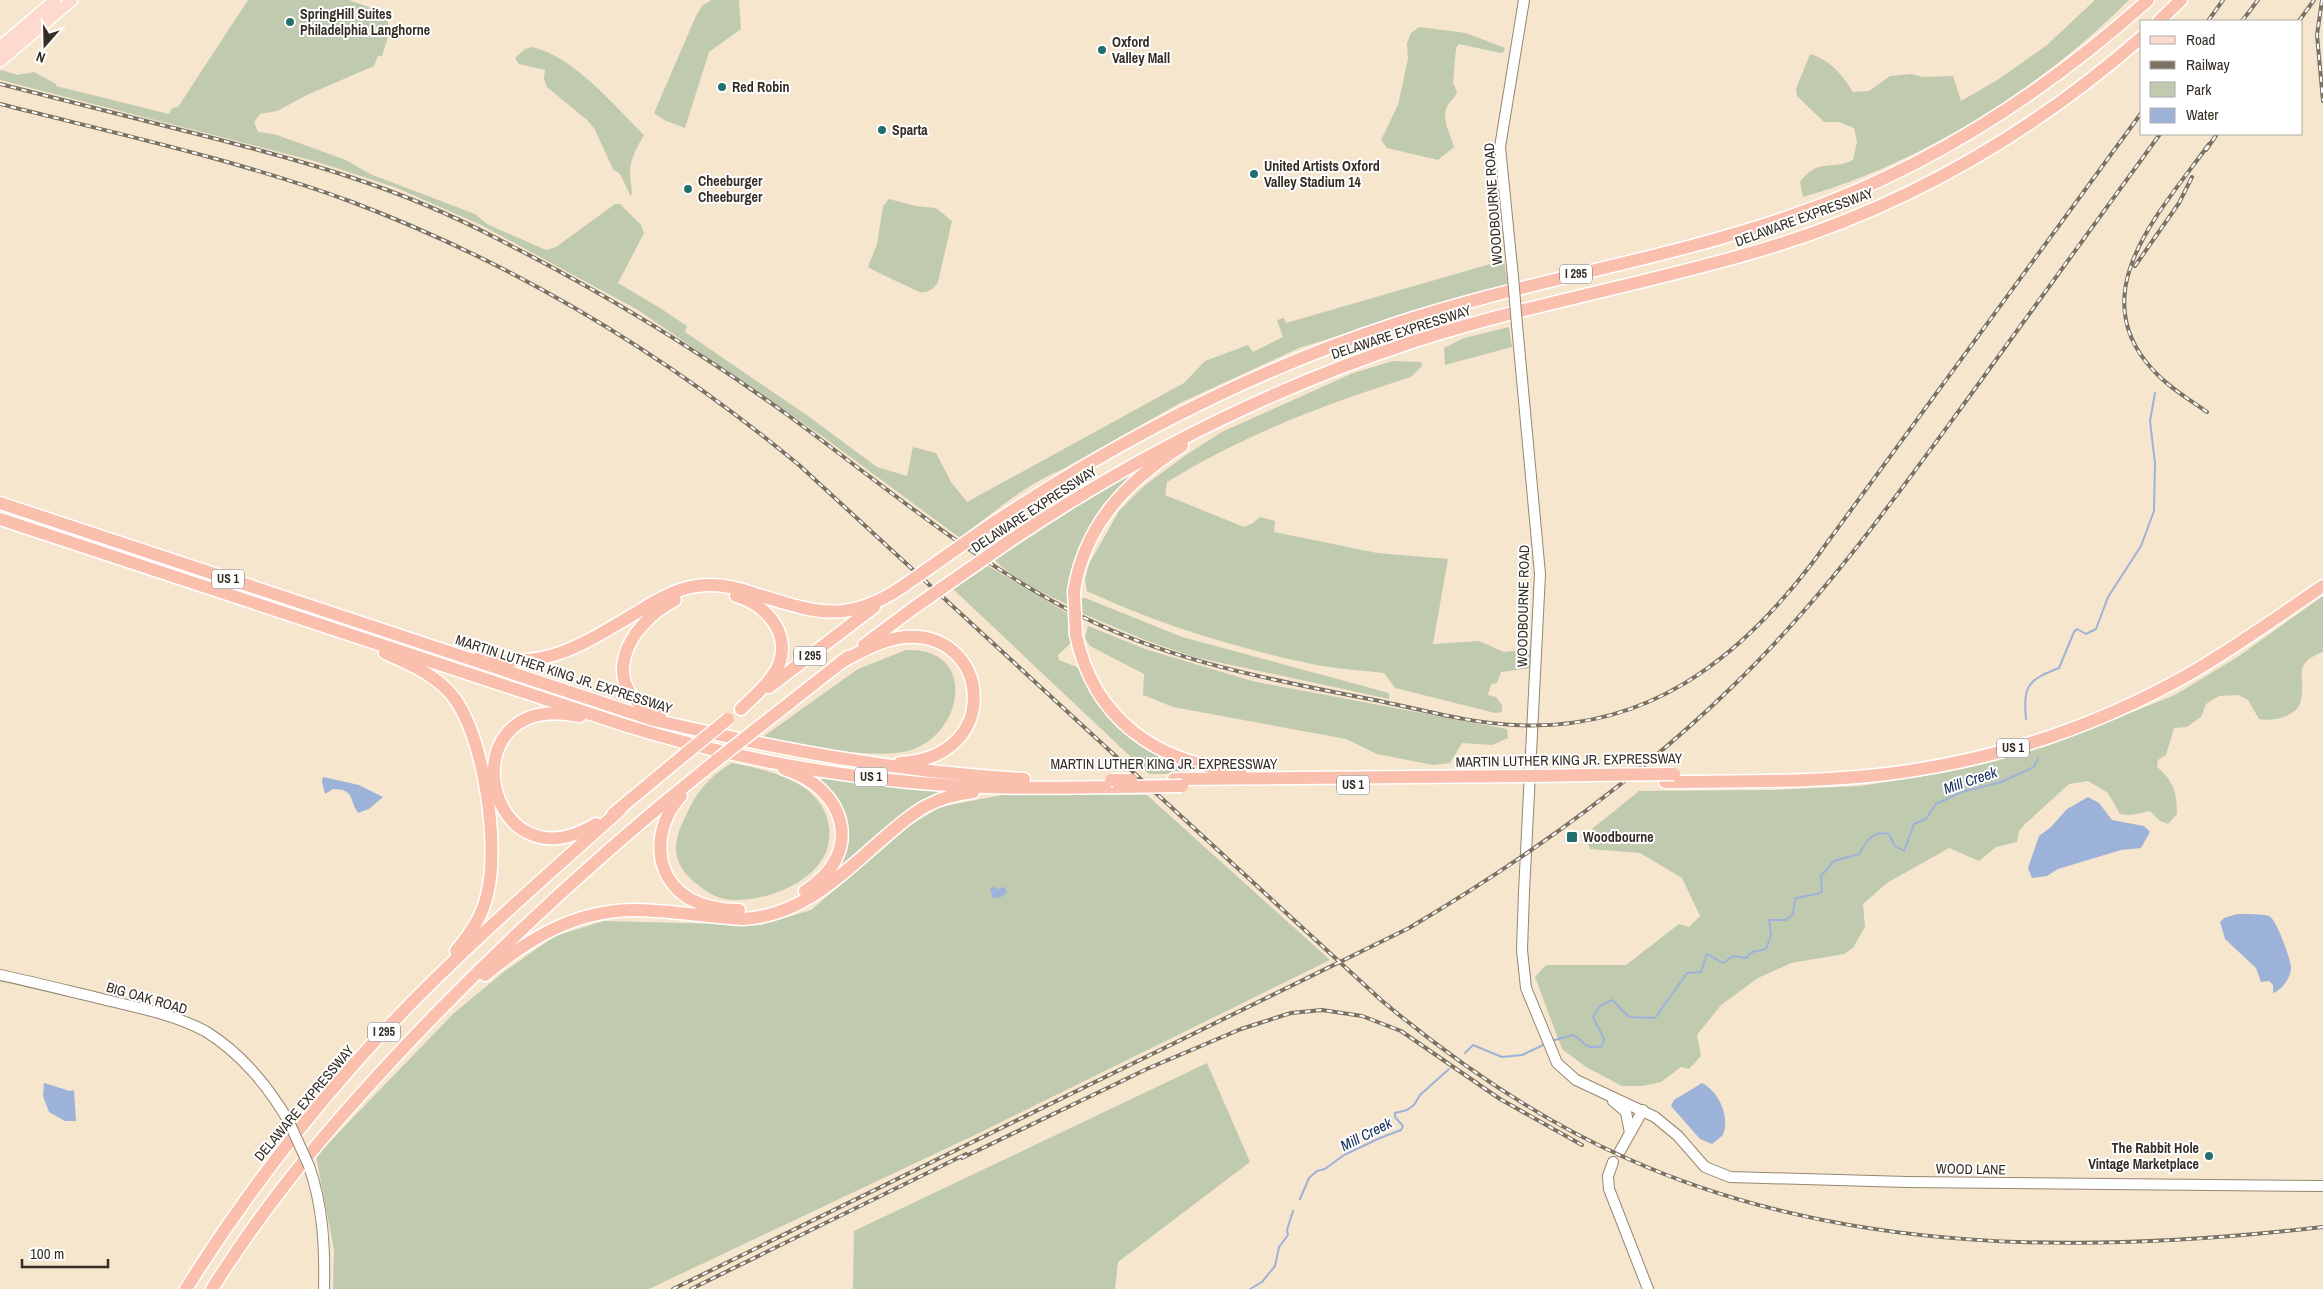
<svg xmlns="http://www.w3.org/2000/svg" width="2323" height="1289" viewBox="0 0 2323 1289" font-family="'Archivo Narrow',sans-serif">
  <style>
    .green { fill: #c0caaf }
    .water { fill: #9db2d9 }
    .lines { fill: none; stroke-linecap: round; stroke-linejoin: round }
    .stream { stroke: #9db2d9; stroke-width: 2 }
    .secondary-casing { stroke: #968770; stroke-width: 12 }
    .primary-casing { stroke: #fff; stroke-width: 14 }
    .highway-casing { stroke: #fff; stroke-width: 15 }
    .secondary { stroke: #fff; stroke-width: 10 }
    .primary { stroke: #fdd9ce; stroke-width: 11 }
    .highway { stroke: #fbbfad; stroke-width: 12 }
    .rail-casing { stroke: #7c7262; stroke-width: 4 }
    .rail { stroke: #fff; stroke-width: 2; stroke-dasharray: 5.5; stroke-linecap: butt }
    .secondary-bridge-casing { stroke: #968770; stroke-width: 12; stroke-linecap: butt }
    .highway-bridge-casing { stroke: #fff; stroke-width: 15; stroke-linecap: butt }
    .secondary-bridge { stroke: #fff; stroke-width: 10 }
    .highway-bridge { stroke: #fbbfad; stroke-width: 12 }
    .poi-dot { fill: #236f6f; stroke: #fff; stroke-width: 2 }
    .labels { text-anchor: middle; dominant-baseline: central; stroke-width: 4; stroke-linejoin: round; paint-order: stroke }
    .shield { fill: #fff; stroke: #706c65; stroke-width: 1 }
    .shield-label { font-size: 12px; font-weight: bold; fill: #332d23 }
    .poi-label { font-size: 14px; font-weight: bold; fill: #332d23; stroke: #fff; text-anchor: start }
    .street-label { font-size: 14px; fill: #332d23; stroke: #fff }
    .water-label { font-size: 15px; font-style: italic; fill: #193060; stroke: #fff }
  </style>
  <rect width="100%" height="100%" fill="#f6e6cd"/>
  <!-- green -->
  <g class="green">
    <path d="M248,0h101l39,14v12l3,1 -9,29h-4l-4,10 -65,28 -32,17 -17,3 -6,8 4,10 16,2 72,26 24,14 105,40 12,10 59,26 10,-3 59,-43h5l21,21 3,8 -26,50 42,25 27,18 -2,6 123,84 69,51 30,9 6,-29 23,6 15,29 16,20 217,-119 21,-22 43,-16 5,7 30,-15 -6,-17 7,-2 2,5 218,-63 4,27 -75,19 -134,42 -119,55 -117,66c-39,16 -70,44 -103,69l-138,-102 -184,-126 -157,-85 -84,-37 -79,-26 -318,-82v-9l2,-1 15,5 17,-3 22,12v2l113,28 3,-6 6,-1z"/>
    <polygon points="711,0 739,0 741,29 709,52 685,128 664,120 654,113 696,16 702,6"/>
    <path d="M2095,0h34c-87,87 -206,163 -326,197l-3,-15c18,-25 33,-11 53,-22l4,-18 -3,-14 -15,-6h-15l-27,-26 -1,-7 14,-35c21,7 31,19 43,38l16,-1 21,-15 21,-2 12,3 30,-1 8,25 38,-22 48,-34z"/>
    <path d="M1419,27l47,6 39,15 -1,4 -4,1 -41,-9 -3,4 -3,35 4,9c-2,6 -6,8 -9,13 -8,13 3,30 6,42l-16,13 -51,-12 -6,-8 17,-35 10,-46 -1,-16 4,-10z"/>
    <path d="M533,47c44,12 79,57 111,88 -7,12 -14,24 -14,38 0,9 3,15 1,24l-11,-23 -7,-5 -19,-41 -7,-8 -40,-33 -3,-8 1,-9 -26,-6 -4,-6 10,-9z"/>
    <path d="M889,199l27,7 20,2 16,13 -14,61c-4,7 -10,11 -18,10 -7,-3 -50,-23 -52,-25l9,-23 6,-38z"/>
    <polygon points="1509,327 1512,347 1445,365 1444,348 1464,338"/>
    <path d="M1393,361l28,1 1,4 -11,11c-86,27 -168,58 -244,105l-2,13 79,32 9,-4 7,-6 15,4 -1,11 103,21 71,6 -15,85 46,-3 25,11 28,-3 -1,19 -30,4 -4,11 -6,1 -3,11 8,2 6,8v7l-7,1 -100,-25 -11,-15c-24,-3 -49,-4 -72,-9 -77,-16 -154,-40 -225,-73l-2,-12 4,-15 30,-53 25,-25 42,-31 36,-23 131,-59z"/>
    <path d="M1159,457l-52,47 -37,102c-26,-13 -55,-25 -75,-46l118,-77z"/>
    <polygon points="988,566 1069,614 1073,641 1058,655 1059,660 1082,669 1098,701 1187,766 1186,774 1149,774 953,589"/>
    <path d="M2323,596v56c-32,12 -17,24 -22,48 -3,17 -29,22 -42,19l-11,-19 -10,-5 -19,1 -13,8 -5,13 -14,10 -13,1 -8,27 -8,5 -1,7c17,15 20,25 20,47l-9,10 -8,-3 -10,-10 -19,4 -11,-1 -12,-21 -20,-12 -19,3 -45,41 -5,6 -2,11 -21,5 -17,14 -30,-13 -62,35 -24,21 2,23 -12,21 -9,6 -53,9 -33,15 -37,27 -24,30 4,21 -12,13 -8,-2 -20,15 -19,4h-20l-36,-19 -24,-18 -27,-72 11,-12h80l53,-41 10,3 11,-11 -18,-38 -42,-25 -50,-4 -3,-8 5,-12 47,-38 136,-1 85,-4 77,-12 52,-11 61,-18 125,-50 61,-37z"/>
    <polygon points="1081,598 1085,598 1182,637 1389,693 1389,699 1194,657 1145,640 1079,612"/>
    <polygon points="1088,626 1145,649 1252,681 1507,729 1508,738 1492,745 1462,743 1450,763 1433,765 1377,754 1346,739 1173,707 1143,695 1144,674 1090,646 1085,638"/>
    <path d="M906,650c72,-3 58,83 5,100 -33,11 -114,-6 -151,-11l98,-70z"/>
    <path d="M732,763c32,6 79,16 93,50 23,56 -48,89 -94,87 -16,-1 -31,-12 -42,-23 -15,-15 -16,-32 -8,-51 14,-31 22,-45 51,-63z"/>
    <polygon points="822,778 955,792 823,885 845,833 820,782"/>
    <polygon points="1007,794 1147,795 1330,960 981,1132 649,1289 333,1289 334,1250 316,1156 453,1014 505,971 555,936 604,921 761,925 811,910 911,825 940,807"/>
    <polygon points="1207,1063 1250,1162 1118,1262 1115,1289 853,1289 854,1231"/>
  </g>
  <!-- water -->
  <g class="water">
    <path d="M323,777l36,8 24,12 -14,12 -11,4c-9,-13 -3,-24 -25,-24l-8,5 -3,-12z"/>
    <polygon points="2088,797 2099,803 2112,820 2144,826 2150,832 2141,848 2121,850 2058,869 2047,876 2032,878 2028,868 2039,836 2051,827 2067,809"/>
    <polygon points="992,886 998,889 1005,887 1007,893 999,898 993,898 990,890"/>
    <path d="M2237,914c7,0 26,0 32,2 7,2 23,46 22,53 -1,10 -10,22 -18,24v-8l-4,-4 -8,1 -5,-14 -31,-29 -5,-17 4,-4z"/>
    <polygon points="44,1083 70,1091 74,1090 76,1121 65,1121 49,1112 43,1096"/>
    <path d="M1702,1083c17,9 28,33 21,52l-11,9 -12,-5 -29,-33 3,-6z"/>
  </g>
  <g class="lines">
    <!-- stream -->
    <g class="stream">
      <path d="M2026,719c-3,-34 2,-39 33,-51l15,-36 3,-3 9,5 10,-5 12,-32 33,-51 13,-35 1,-48 -5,-42 5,-28"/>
      <path d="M1551,1041l22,-6c14,7 9,15 29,11l2,-7 -11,-22 7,-11 12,-6 17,17 26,1 32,-45 14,-1 6,-18 16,9 10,-7 13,2 6,-6 14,-3 5,-14 -2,-15h17l7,-6 2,-15c10,-4 18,-3 27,-7l-1,-16 13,-15 25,-7c7,-13 14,-24 30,-20l6,12 9,5 10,-27 12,-5 10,-15 26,-12 39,-10 33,-15 4,-9"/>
      <polyline points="1465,1053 1473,1045 1502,1057 1522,1055 1543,1045"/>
      <polyline points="1300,1199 1309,1178 1317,1171 1325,1169 1344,1155 1380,1138 1401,1130 1403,1126 1395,1117 1395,1113 1407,1110 1414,1105 1420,1095 1449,1069"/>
      <polyline points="1250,1289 1262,1282 1275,1266 1279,1247 1288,1235 1287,1230 1293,1211"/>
    </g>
    <defs>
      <g id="secondary">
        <polyline points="1513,277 1500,147 1524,0"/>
        <polyline points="1517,325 1540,574 1524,892 1522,950 1526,988 1557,1063 1576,1080 1655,1117 1678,1136 1705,1167 1730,1177 1907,1182 2323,1186"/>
        <path d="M0,975c38,8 76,18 115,27 30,7 62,14 90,29 35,21 64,56 84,91"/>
        <polyline points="1613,1101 1626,1112 1630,1133"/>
        <polyline points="1620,1151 1643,1110"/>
        <polyline points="1613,1162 1608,1176 1609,1189 1648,1289"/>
        <path d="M309,1166c14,40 16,81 15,123"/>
      </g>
      <g id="primary">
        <polyline points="0,47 55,0"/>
        <polyline points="0,61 72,0"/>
      </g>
      <g id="highway">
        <polyline points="2159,21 2181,0"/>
        <path d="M0,503l654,217c124,29 242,52 370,59"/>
        <path d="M0,519l624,206c109,34 222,54 336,61 53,3 106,2 159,1"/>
        <path d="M989,526c126,-84 260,-154 403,-201 131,-44 269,-64 399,-109 135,-46 251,-121 357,-216"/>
        <path d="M1011,540c126,-84 259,-152 404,-199 114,-37 232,-57 346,-91 142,-42 270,-116 381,-213"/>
        <path d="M1074,591c11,-67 53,-110 108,-145"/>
        <path d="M736,596c33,9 59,43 39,76 -8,14 -22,25 -34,37"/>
        <path d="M1076,635c18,85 80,127 164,137"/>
        <polyline points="864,645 915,607"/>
        <path d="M385,653c25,11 49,21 67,42 32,39 48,151 35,200 -5,22 -17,39 -31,56"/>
        <path d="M479,657c70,14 105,-14 162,-47 17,-11 35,-21 55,-24 21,-3 40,1 59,8 59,18 91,31 147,-7"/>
        <path d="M841,662c20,-10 41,-23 64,-25 85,-7 100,120 -5,126"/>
        <polyline points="769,687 874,607"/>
        <path d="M580,716c-136,-28 -96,177 16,108"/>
        <path d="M660,716c-66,-29 -33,-91 15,-116"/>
        <polyline points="755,730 848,657"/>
        <path d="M784,769c63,19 81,85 21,122"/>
        <polyline points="1535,776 1587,775"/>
        <polyline points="1174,779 1525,776"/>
        <path d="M1665,782c77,-1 154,1 230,-9 104,-14 205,-48 296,-100 45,-26 88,-57 132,-87"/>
        <path d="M681,796c-28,30 -30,80 9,103 15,8 33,11 49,11"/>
        <polyline points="613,814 684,755"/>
        <path d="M485,975c43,-36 89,-64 147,-65 37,0 74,7 111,9 60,-3 100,-46 143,-83 13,-11 25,-22 40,-30 15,-8 30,-12 47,-14"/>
        <path d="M186,1289c50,-80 107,-156 169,-226 81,-91 174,-172 265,-253"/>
        <path d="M212,1289c63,-101 139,-187 222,-273 89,-91 183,-177 283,-256"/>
      </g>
    </defs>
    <!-- secondary casing -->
    <use href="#secondary" class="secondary-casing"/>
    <!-- primary casing -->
    <use href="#primary" class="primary-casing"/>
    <!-- highway casing -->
    <use href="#highway" class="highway-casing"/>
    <!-- secondary -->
    <use href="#secondary" class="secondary"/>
    <!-- primary -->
    <use href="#primary" class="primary"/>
    <!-- highway -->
    <use href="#highway" class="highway"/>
    <defs>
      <g id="rail">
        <polyline points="2322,0 2317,35 2323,101"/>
        <polyline points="2208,21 2223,0"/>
        <polyline points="2242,21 2258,0"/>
        <polyline points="2299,21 2314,0"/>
        <path d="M0,84c66,17 131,33 197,50 106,27 199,52 297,103 103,52 201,111 295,179 97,71 193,153 302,205 93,44 193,61 293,81 43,9 87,21 130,23 131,7 223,-63 299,-163l329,-450"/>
        <path d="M0,104c118,30 238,56 352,98 164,62 313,152 447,263l582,535c74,62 157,119 245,158 218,98 464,96 697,69"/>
        <polyline points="2206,150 2217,134"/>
        <polyline points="2135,266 2179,203 2192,177"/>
        <path d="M2207,412c-18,-13 -39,-25 -54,-42 -73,-78 10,-161 56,-226"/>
        <polyline points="962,1158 1149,1068 1241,1029 1291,1013 1322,1010 1362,1016 1401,1031 1500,1099 1582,1145"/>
        <path d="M673,1289l736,-361c117,-69 226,-147 324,-242 87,-84 157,-181 228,-278 66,-92 133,-183 199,-274"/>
        <polyline points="691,1289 966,1154"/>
      </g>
    </defs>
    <!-- rail casing -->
    <use href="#rail" class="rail-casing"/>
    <!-- rail -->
    <use href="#rail" class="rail"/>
    <defs>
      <g id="secondary-bridge">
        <polyline points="1513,277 1517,325"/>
        <polyline points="289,1122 309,1166"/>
      </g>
      <g id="highway-bridge">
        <polyline points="902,587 989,526"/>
        <polyline points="1074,591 1076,635"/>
        <polyline points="915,607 1011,540"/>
        <polyline points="684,755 728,719"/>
        <polyline points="717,760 755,730"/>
        <polyline points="1587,775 1674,774"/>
        <polyline points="1525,776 1535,776"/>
        <polyline points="1111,780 1131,780"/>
        <polyline points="1119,787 1182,786"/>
      </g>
    </defs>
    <!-- secondary-bridge casing -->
    <use href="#secondary-bridge" class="secondary-bridge-casing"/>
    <!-- highway-bridge casing -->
    <use href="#highway-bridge" class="highway-bridge-casing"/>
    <!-- secondary-bridge -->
    <use href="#secondary-bridge" class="secondary-bridge"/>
    <!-- highway-bridge -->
    <use href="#highway-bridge" class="highway-bridge"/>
  </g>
  <!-- markers -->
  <g class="poi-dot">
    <circle cx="290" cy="22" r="5"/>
    <circle cx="1102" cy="50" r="5"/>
    <circle cx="722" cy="87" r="5"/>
    <circle cx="882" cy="130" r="5"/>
    <circle cx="1254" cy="174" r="5"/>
    <circle cx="688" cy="189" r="5"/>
    <rect x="1566" y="831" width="12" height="12" rx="2.5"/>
    <circle cx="2209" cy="1156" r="5"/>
  </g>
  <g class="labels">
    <!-- shield labels -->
    <g class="shield">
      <rect x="1560" y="264.5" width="32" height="19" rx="4"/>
      <rect x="212" y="569.5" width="32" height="19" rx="4"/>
      <rect x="794" y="646.5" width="32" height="19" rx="4"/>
      <rect x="1997" y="738.5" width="32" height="19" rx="4"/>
      <rect x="855" y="767.5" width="32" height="19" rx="4"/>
      <rect x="1337" y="775.5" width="32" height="19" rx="4"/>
      <rect x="368" y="1022.5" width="32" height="19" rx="4"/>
    </g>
    <g class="shield-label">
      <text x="1576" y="274">I 295</text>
      <text x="228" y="579">US 1</text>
      <text x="810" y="656">I 295</text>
      <text x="2013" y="748">US 1</text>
      <text x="871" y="777">US 1</text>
      <text x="1353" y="785">US 1</text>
      <text x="384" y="1032">I 295</text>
    </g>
    <!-- poi labels -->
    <g class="poi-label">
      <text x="300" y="14">SpringHill Suites<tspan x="300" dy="16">Philadelphia Langhorne</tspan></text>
      <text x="1112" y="42">Oxford<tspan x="1112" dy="16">Valley Mall</tspan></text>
      <text x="732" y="87">Red Robin</text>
      <text x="892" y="130">Sparta</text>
      <text x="1264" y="166">United Artists Oxford<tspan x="1264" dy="16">Valley Stadium 14</tspan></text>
      <text x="698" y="181">Cheeburger<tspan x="698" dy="16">Cheeburger</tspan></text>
      <text x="1583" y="837">Woodbourne</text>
      <text x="2199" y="1148" text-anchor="end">The Rabbit Hole<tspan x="2199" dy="16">Vintage Marketplace</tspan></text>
    </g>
    <!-- street labels -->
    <g class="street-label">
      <text transform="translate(1493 204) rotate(-94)">WOODBOURNE ROAD</text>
      <text transform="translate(1804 217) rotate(-20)">DELAWARE EXPRESSWAY</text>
      <text transform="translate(1401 332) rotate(-18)">DELAWARE EXPRESSWAY</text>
      <text transform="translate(1034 509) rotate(-33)">DELAWARE EXPRESSWAY</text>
      <text transform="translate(1523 606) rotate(-89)">WOODBOURNE ROAD</text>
      <text transform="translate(564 674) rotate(18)">MARTIN LUTHER KING JR. EXPRESSWAY</text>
      <text transform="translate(1569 760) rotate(-1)">MARTIN LUTHER KING JR. EXPRESSWAY</text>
      <text x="1164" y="764">MARTIN LUTHER KING JR. EXPRESSWAY</text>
      <text transform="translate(147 998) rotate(16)">BIG OAK ROAD</text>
      <text transform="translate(304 1103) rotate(-50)">DELAWARE EXPRESSWAY</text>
      <text transform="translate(1971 1169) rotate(1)">WOOD LANE</text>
    </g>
    <!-- water labels -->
    <g class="water-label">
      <text transform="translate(1970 780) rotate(-19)">Mill Creek</text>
      <text transform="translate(1366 1134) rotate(-27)">Mill Creek</text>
    </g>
  </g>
  <!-- legend -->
  <rect x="2140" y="20" width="162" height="115" fill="#ffffff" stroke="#adaba7"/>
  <rect x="2150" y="36" width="25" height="8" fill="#fdd9ce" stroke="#adaba7"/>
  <text x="2186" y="45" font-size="15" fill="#332d23">Road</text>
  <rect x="2150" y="61" width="25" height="8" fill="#7c7262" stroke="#adaba7"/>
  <text x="2186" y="70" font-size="15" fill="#332d23">Railway</text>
  <rect x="2150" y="82" width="25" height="15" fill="#c0caaf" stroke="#adaba7"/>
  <text x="2186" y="95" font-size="15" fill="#332d23">Park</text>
  <rect x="2150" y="108" width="25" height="15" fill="#9db2d9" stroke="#adaba7"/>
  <text x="2186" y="120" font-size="15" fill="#332d23">Water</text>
  <!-- north arrow -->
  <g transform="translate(45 45) rotate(200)" stroke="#ffffff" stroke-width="4" paint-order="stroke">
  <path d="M0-4L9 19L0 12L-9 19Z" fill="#332d23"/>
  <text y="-8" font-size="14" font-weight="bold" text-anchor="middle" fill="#332d23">N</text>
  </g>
  <!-- scale -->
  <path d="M22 1259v8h86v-8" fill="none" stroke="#332d23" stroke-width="2.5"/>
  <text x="30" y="1259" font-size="15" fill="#332d23" stroke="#ffffff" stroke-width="4" paint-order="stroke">100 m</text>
</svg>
